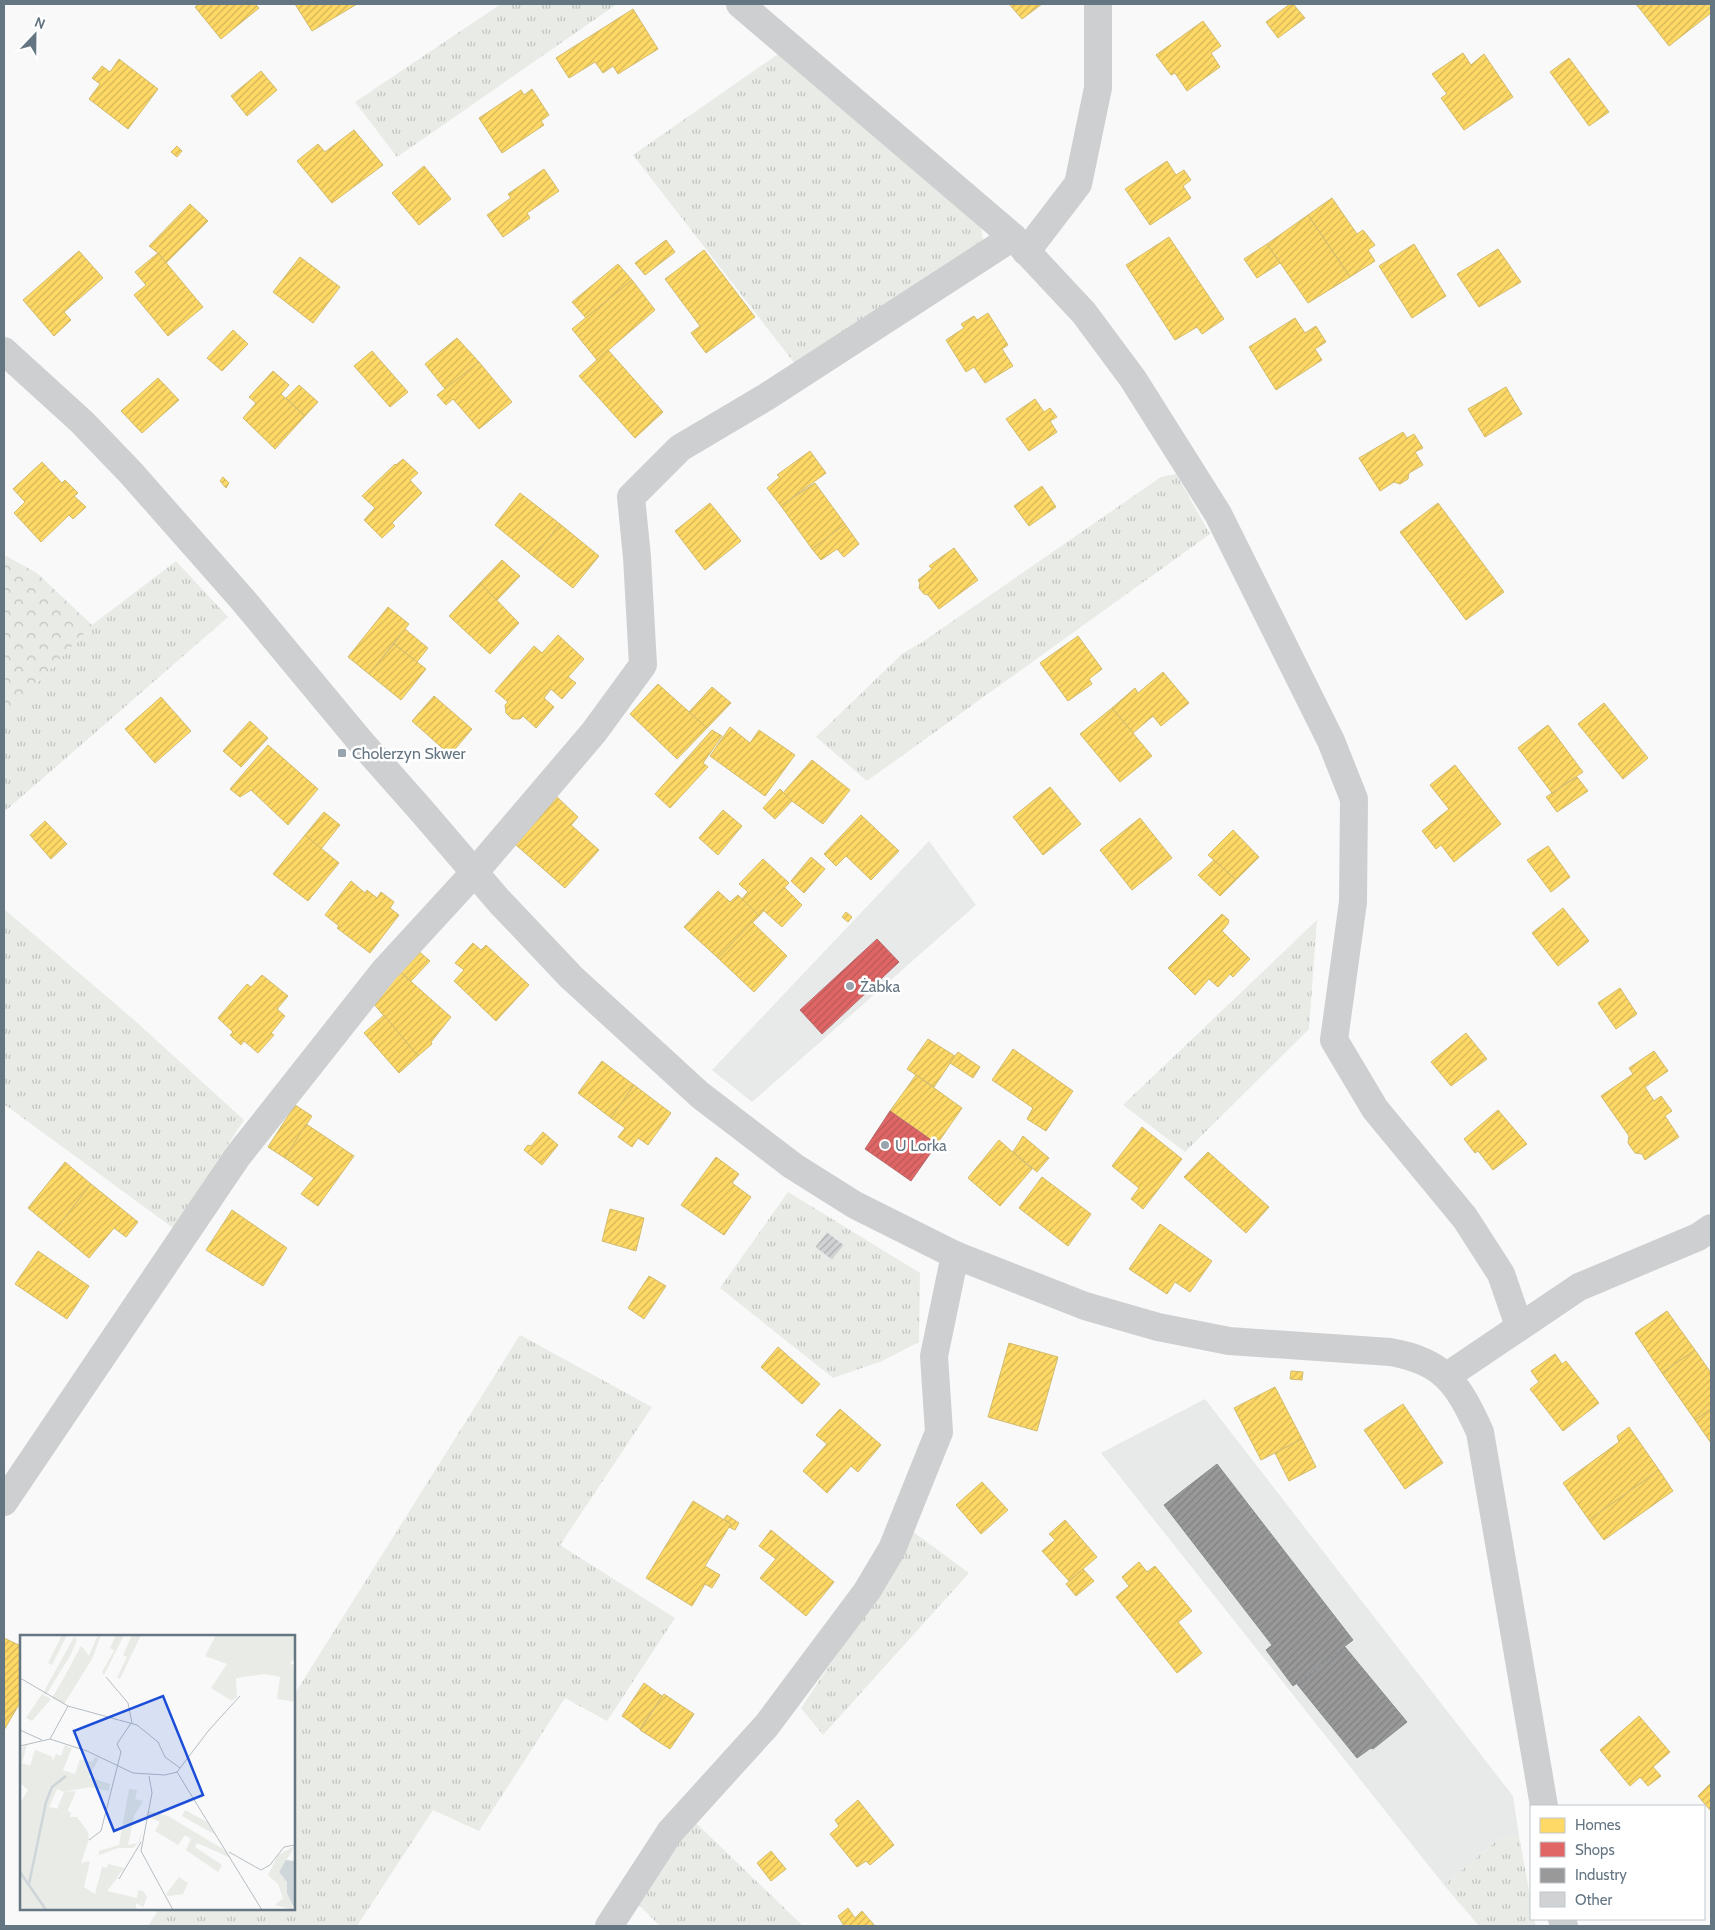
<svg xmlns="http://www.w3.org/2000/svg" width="1715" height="1930" viewBox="0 0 1715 1930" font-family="Cabin,sans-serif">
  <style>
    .built { fill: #e8e9e9 }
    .grass { fill: url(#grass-tufts) }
    .forest { fill: url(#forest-crowns) }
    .homes { fill: url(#homes-hatch); stroke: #d1bb6f }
    .shops { fill: url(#shops-hatch); stroke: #bb6b6f }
    .industry { fill: url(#industry-hatch); stroke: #898e92 }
    .building { fill: url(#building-hatch); stroke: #e8e8e8 }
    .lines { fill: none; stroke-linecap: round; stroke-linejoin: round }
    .minor { stroke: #cecfd0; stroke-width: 28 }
    .poi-dot { fill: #99a4ac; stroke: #fff; stroke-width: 2 }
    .labels { text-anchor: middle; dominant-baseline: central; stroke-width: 5; stroke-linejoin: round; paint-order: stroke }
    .poi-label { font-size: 16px; fill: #657683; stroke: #fff; text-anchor: start }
    .inset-river { fill: none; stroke: #ced6d9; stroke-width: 2.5 }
    .inset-road { fill: none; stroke: #b5bdc3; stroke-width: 1 }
    .view { fill: #1d4ed8; fill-opacity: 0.15; stroke: #1d4ed8; stroke-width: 2.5 }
    .inset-edge { fill: none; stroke: #657683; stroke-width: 2.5 }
  </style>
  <defs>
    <pattern id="grass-tufts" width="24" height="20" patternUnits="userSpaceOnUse" patternTransform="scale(1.25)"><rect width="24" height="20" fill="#e8ebe6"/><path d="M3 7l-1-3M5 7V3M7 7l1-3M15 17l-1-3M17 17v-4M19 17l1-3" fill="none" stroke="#c0c3c0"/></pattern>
    <pattern id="forest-crowns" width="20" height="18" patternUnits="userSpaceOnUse" patternTransform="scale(1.25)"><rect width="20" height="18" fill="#e8ebe6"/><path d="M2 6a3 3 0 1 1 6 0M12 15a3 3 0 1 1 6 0" fill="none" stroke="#c0c3c0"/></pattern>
    <pattern id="homes-hatch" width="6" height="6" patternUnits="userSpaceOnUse" patternTransform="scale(1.25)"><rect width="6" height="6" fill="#ffd966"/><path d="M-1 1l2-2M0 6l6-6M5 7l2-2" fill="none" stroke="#d2b559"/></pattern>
    <pattern id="shops-hatch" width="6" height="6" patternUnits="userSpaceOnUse" patternTransform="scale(1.25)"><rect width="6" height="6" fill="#e06666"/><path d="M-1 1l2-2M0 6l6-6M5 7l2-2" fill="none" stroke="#b95959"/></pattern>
    <pattern id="industry-hatch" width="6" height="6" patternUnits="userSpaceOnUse" patternTransform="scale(1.25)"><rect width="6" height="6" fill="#999"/><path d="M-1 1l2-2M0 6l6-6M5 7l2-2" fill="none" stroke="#808182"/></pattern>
    <pattern id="building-hatch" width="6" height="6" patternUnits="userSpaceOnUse" patternTransform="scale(1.25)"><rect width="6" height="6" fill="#d0d2d3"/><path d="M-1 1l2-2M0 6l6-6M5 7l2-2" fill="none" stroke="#acafb1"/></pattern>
  </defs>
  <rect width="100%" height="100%" fill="#f9f9f9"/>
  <!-- built -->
  <g class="built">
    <polygon points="929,841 976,905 752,1102 712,1070"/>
    <polygon points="1205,1399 1513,1796 1519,1836 1501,1837 1444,1885 1101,1453"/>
  </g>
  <!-- grass -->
  <g class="grass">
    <polygon points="501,4 617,4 397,157 355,102"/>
    <polygon points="781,52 981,228 984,245 795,364 633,155"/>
    <polygon points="1176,474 1210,534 867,781 816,737 903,653 921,643 1161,477"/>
    <polygon points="176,561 228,617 4,812 4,713 8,714 92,625"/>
    <polygon points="4,909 133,1019 244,1120 173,1228 4,1104"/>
    <polygon points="1317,920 1309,1029 1185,1152 1123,1105"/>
    <polygon points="788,1192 920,1273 919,1342 882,1361 833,1378 720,1288"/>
    <polygon points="520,1335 652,1407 560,1545 675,1618 607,1721 565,1698 479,1831 433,1810 357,1926 148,1926 159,1909 294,1909 294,1695"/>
    <polygon points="912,1531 969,1573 823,1735 801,1708 887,1580"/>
    <polygon points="695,1822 803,1926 660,1926 635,1901"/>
    <polygon points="1519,1836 1531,1901 1531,1919 1534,1919 1536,1926 1479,1926 1444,1885 1501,1837"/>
  </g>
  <!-- forest -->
  <polygon class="forest" points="4,555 37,573 92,625 8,714 4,713"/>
  <!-- homes -->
  <g class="homes">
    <polygon points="199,4 255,4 259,8 221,39 195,7"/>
    <polygon points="295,4 357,4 312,31"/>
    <polygon points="1009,4 1042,4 1022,19"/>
    <polygon points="1290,4 1293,4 1305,18 1278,38 1266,22"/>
    <polygon points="1636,4 1711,4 1711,13 1669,46"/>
    <polygon points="633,9 658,49 618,74 613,66 603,73 595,62 569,78 556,58"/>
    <polygon points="1203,21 1221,46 1211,53 1220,67 1187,91 1175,73 1171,75 1156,55"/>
    <polygon points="1463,53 1471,65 1484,54 1513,97 1464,130 1441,98 1447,94 1432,74"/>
    <polygon points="1569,58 1609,112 1589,126 1550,72"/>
    <polygon points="119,59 158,89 128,129 89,99 100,84 92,78 102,66 110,72"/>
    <polygon points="261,71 277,90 247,116 231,96"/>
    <polygon points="532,89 549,115 541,121 544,125 502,153 479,118 521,90 524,95"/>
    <polygon points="354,130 383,165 332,203 297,161 318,144 325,152"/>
    <polygon points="177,146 182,151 177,157 171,152"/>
    <polygon points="1167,161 1176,175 1184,170 1191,180 1183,186 1191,198 1150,225 1125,189"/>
    <polygon points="424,166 451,199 419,225 392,193"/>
    <polygon points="544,169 559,191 527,213 530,218 503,237 487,215 511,198 508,194"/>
    <polygon points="1332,198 1357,234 1363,230 1375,245 1368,250 1375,261 1350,277 1308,215"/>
    <polygon points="190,204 208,221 166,263 158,253 149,246"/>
    <polygon points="1308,215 1350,277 1308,303 1267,244"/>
    <polygon points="1169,237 1224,319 1202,334 1197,327 1175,340 1126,265"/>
    <polygon points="666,240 675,252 645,275 635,263"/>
    <polygon points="1267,244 1280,263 1257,278 1244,259"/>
    <polygon points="1414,244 1446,296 1412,318 1379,266"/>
    <polygon points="1498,249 1521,282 1479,307 1457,274"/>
    <polygon points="704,250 755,317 706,353 691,333 700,326 665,279"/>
    <polygon points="79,251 103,278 64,312 71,320 54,336 23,300"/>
    <polygon points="158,253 203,307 168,336 134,295 146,285 135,272"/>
    <polygon points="300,257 340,287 313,323 273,292"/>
    <polygon points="618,264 632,280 586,318 572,302"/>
    <polygon points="632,280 655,310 597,360 572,329"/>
    <polygon points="988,313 1008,345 1002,349 1013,366 985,383 974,367 966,372 946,340 964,328 961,324 974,316 977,320"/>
    <polygon points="1295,318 1305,333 1316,326 1326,342 1315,349 1322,360 1276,390 1249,347"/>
    <polygon points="233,330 248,344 222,371 207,358"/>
    <polygon points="457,338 479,362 445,389 425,364"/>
    <polygon points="608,350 663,412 635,438 579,376"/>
    <polygon points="372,351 408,392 390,407 354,366"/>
    <polygon points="479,362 512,402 479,429 453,399 446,405 437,395"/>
    <polygon points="273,371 289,385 281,394 305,416 275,449 243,418 256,403 249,397"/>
    <polygon points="158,378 179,400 142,433 121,411"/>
    <polygon points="299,385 318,402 305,416 286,398"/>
    <polygon points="1506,387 1522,414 1485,437 1468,409"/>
    <polygon points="1035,399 1044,412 1050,408 1057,417 1050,421 1057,432 1029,451 1006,419"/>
    <polygon points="1403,432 1407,438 1414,434 1423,448 1415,452 1423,465 1409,473 1408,479 1400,484 1394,482 1380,491 1359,458"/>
    <polygon points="810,451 826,473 781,506 767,488 780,477 777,475"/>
    <polygon points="403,459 418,473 410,480 422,493 392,523 395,526 382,538 364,520 375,508 362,496 395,464 396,465"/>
    <polygon points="42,462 62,483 65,480 78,493 74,496 86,507 73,519 69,515 41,542 14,513 25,502 13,489"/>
    <polygon points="223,477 229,483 226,488 220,481"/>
    <polygon points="815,483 845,524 812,549 781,506"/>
    <polygon points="1042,486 1056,507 1029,526 1014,506"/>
    <polygon points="520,493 560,524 534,557 495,525"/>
    <polygon points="710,503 741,541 705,570 675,531"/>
    <polygon points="1438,503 1504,592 1466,620 1400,532"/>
    <polygon points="560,524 599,556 573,588 534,557"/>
    <polygon points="845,524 859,544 844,557 837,549 821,560 812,549"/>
    <polygon points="954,548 978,580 939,609 928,595 924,594 919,588 920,583 918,580 932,569 929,566"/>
    <polygon points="502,560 520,576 497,600 480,583"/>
    <polygon points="480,583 519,623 490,654 449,616"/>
    <polygon points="388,607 409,624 369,674 348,657"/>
    <polygon points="405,629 428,648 417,662 394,644"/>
    <polygon points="558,635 584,659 568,677 576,683 562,699 551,689 544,698 554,707 536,728 523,716 520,719 512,719 506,713 505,705 508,702 495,691 534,646 542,653"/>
    <polygon points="1078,636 1102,669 1089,679 1092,684 1068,701 1040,663"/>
    <polygon points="394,644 426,669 401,700 369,674"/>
    <polygon points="1163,672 1189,703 1161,726 1153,716 1133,733 1112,708 1135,688 1138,693"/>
    <polygon points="658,684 707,728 677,759 630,714"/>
    <polygon points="712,687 731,703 707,728 689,712"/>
    <polygon points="434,696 472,729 450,755 412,721"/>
    <polygon points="161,697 191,731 155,763 125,729"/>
    <polygon points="1604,703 1648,758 1623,779 1578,724"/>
    <polygon points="1112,708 1152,756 1120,782 1080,734"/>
    <polygon points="250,721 268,738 241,767 223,751"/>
    <polygon points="1548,725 1583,772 1552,793 1518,748"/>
    <polygon points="730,727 750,743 759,730 795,755 765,796 710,756"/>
    <polygon points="712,730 722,736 703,763 708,767 670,808 655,794"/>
    <polygon points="268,745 318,789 288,825 251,790 240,797 230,789"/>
    <polygon points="812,760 850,790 823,824 792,801 783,793"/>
    <polygon points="1455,765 1501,824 1454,862 1441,845 1436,849 1422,831 1449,809 1430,785"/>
    <polygon points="1577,777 1588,791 1557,812 1546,797"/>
    <polygon points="1050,787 1081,824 1043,855 1013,817"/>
    <polygon points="780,789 792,801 775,819 763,808"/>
    <polygon points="557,797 578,817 571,825 599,850 565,888 516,845"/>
    <polygon points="723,810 742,826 718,855 699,838"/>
    <polygon points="324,812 340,825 321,849 305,835"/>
    <polygon points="861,815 899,851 871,880 846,856 836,866 824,854"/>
    <polygon points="1140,818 1172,858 1132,890 1100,850"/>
    <polygon points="45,821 67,844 51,859 30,835"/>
    <polygon points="1233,830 1259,857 1236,880 1208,855"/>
    <polygon points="305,835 339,863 308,901 273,874"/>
    <polygon points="1548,846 1570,877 1551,892 1527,860"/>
    <polygon points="811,857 825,869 804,893 791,881"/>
    <polygon points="763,859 789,883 759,916 741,900 748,892 739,884"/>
    <polygon points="1214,860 1236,880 1220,896 1198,875"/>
    <polygon points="351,881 365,893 367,890 377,898 381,892 394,902 390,908 399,915 370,953 337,928 339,926 325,915"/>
    <polygon points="784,887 802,905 782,927 763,910"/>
    <polygon points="718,891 730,902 738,895 759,916 718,958 684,927"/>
    <polygon points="1563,908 1589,941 1558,966 1532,933"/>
    <polygon points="846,912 852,917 848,922 842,917"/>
    <polygon points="1222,914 1229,920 1228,924 1222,931 1250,959 1233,977 1230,974 1218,987 1209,979 1195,995 1168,968"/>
    <polygon points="752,922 787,956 754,992 718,958"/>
    <polygon points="473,943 481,950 486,945 529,985 496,1021 454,981 464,970 455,963"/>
    <polygon points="416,949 430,961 411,981 398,970"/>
    <polygon points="398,970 451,1017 431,1042 432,1044 418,1056 372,1002"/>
    <polygon points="262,975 288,996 277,1009 285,1016 271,1033 274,1035 258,1053 244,1041 241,1045 230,1035 233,1032 218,1018 247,984 251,987"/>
    <polygon points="1620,988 1637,1014 1616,1029 1598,1003"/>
    <polygon points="384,1015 418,1056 399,1073 364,1033"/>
    <polygon points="1466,1033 1487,1059 1451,1086 1431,1062"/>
    <polygon points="928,1039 955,1056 934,1087 907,1069"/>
    <polygon points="1013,1049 1073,1091 1046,1131 1027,1119 1033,1108 992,1080"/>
    <polygon points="1654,1051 1668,1071 1645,1087 1654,1101 1661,1096 1672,1111 1665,1116 1679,1137 1645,1160 1642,1154 1635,1153 1628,1143 1629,1136 1601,1096 1633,1074 1629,1068"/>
    <polygon points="958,1052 980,1067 973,1078 950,1063"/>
    <polygon points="602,1061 634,1085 611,1118 578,1093"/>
    <polygon points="916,1075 962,1108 937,1144 890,1111"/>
    <polygon points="634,1085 671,1113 648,1145 638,1138 632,1147 618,1137 625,1128 611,1118"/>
    <polygon points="295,1105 312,1116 285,1158 268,1147"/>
    <polygon points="1498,1110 1527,1144 1493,1170 1478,1151 1475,1153 1464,1139"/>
    <polygon points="306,1124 354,1156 318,1206 301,1194 314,1178 285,1158"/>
    <polygon points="1142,1127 1182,1159 1143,1209 1131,1199 1139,1188 1112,1166"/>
    <polygon points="543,1132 558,1145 542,1165 524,1150 528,1145 531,1146"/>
    <polygon points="1023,1136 1049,1158 1037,1172 1013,1152"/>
    <polygon points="999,1140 1032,1169 1000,1206 968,1178"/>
    <polygon points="1208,1152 1269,1207 1246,1233 1184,1177"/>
    <polygon points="716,1157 739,1174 732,1183 751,1197 724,1235 681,1205"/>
    <polygon points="65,1162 91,1184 55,1230 28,1208"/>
    <polygon points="1042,1177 1091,1214 1068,1246 1019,1208"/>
    <polygon points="91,1184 138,1222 126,1237 114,1228 89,1258 55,1230"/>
    <polygon points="610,1209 644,1218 636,1251 602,1241"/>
    <polygon points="232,1210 287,1248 263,1286 206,1250"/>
    <polygon points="1160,1224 1212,1261 1190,1292 1175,1282 1167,1294 1129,1269"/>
    <polygon points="38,1251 89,1286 67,1319 15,1284"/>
    <polygon points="649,1276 666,1286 644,1319 628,1308"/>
    <polygon points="1667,1311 1695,1350 1662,1373 1635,1333"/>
    <polygon points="1009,1343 1058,1357 1037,1431 988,1417"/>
    <polygon points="778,1347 820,1384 802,1404 761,1367"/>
    <polygon points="1695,1350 1711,1373 1711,1409 1695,1420 1662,1373"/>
    <polygon points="1555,1354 1562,1364 1566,1361 1599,1403 1563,1431 1530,1389 1539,1382 1531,1371"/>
    <polygon points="1291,1371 1303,1372 1302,1380 1290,1379"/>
    <polygon points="1275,1387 1302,1439 1261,1460 1234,1408"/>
    <polygon points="1403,1404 1443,1463 1405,1489 1364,1430"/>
    <polygon points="840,1409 881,1445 858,1472 851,1466 827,1493 803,1471 827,1444 816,1435"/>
    <polygon points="1711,1409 1711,1443 1695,1420"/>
    <polygon points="1629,1427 1659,1470 1589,1520 1563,1483 1619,1442 1617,1436"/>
    <polygon points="1302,1439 1316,1467 1289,1481 1275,1453"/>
    <polygon points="1659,1470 1673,1491 1604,1540 1589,1520"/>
    <polygon points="982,1482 1008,1510 981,1534 956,1505"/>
    <polygon points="693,1501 731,1524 705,1566 720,1575 712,1588 705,1584 692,1606 646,1578"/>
    <polygon points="727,1515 739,1523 735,1530 729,1527 731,1524 724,1519"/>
    <polygon points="1065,1520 1097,1557 1069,1581 1042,1551 1055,1540 1049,1534"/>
    <polygon points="771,1530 788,1544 776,1559 759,1546"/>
    <polygon points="788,1544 834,1582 806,1616 760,1578"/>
    <polygon points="1139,1562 1147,1572 1155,1566 1192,1611 1178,1622 1202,1653 1177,1673 1116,1597 1129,1586 1122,1577"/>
    <polygon points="1083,1569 1094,1581 1076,1596 1066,1584"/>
    <polygon points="4,1638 21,1646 21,1701 4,1730"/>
    <polygon points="644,1683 662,1696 640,1729 622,1716"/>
    <polygon points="664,1694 694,1714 670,1749 640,1730"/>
    <polygon points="1639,1716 1670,1752 1653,1767 1661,1776 1648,1786 1640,1777 1630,1786 1600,1750"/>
    <polygon points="1711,1783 1711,1811 1698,1796"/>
    <polygon points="858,1800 894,1845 870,1865 866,1861 857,1867 830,1834 839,1826 835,1820"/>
    <polygon points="771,1851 786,1869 771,1881 757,1863"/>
    <polygon points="848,1908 855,1918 862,1911 875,1926 844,1926 838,1916"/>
  </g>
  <!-- shops -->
  <g class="shops">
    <polygon points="877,939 899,962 822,1034 800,1010"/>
    <polygon points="890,1111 937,1144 911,1181 865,1149"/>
  </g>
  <!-- industry -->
  <g class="industry">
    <polygon points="1217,1464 1353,1640 1293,1686 1266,1650 1272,1645 1164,1505"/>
    <polygon points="1345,1647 1407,1722 1373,1749 1371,1748 1357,1758 1297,1684"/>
  </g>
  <!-- building -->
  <polygon class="building" points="827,1232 844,1245 832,1260 815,1247"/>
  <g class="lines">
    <!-- minor -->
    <g class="minor">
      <polyline points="740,4 1013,237 1084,313 1133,379 1218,514 1331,741 1354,799 1353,902 1334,1040 1375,1109 1465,1218 1501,1274 1519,1326"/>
      <polyline points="1026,252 1078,184 1098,88 1098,4"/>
      <path d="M4,351l78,71 49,51 112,127 117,141 61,69 78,91 72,76 129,118 93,71 62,39 100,50 130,51 73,21 71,14 161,11c54,9 68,32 90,80l64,374"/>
      <polyline points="1447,1376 1579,1287 1698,1237 1711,1228"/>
      <polyline points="4,1502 237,1157 384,971 474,873 594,732 643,665 637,557 631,497 680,448 766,397 1013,237"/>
      <polyline points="1562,1919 1564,1926"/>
      <polyline points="609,1926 670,1832 767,1725 867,1591 892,1549 939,1432 934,1356 955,1255"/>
    </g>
  </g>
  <!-- markers -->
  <g class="poi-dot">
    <rect x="337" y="748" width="10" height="10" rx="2.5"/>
    <circle cx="850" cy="986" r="5"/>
    <circle cx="885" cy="1145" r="5"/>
  </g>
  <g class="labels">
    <!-- poi labels -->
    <g class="poi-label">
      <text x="352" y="753">Cholerzyn Skwer</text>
      <text x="860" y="986">Żabka</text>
      <text x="895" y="1145">U Lorka</text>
    </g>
  </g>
  <!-- overview -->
  <g transform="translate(20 1635)">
    <rect width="275" height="275" fill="#f9f9f9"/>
    <path d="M78,0h3l-9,24 -28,45 -12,-6 13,-22 5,3 15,-29 4,6zM96,0h8l-20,40 -2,-3 12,-21 -4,-3zM112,0h9l-21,44 -3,-1 10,-21 -4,-2zM196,0h79v23l-5,5 5,3v36l-18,-3 3,-22 -15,-3 -29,4 -9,-14 -22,-8zM54,2l3,3 -7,16 -24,39 -3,-2zM22,59l9,5 -19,22 -6,-3zM7,110l-5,18 8,3 5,-16 16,6 2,4 3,-6 5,2 4,-11 7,3 -9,22 12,4 14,-6 6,-11 4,1 -10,19 21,7 -1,7 -19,-4 -26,5 -7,-3 -8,18 22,5 -1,5h7l11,15 1,7 -8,24 9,-2 -6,26 11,7 7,-27 5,1 1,-4 17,4 -17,18 -1,5 30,7 1,-8 5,1 4,6 -4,10 -7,-4v7h-83l-21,-25 -12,-18v-64l8,-13 -8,-7v-35zM109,154l8,1 -2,9 8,2 -9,15 -6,29 10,-2 4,-12 -2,10 -7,7h-15l-19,7v-4l20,-6zM165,175l22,12 9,13 -34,-19zM128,176l20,5 58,35 5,7 -34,-15 -2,4 27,18 -4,7 -32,-22 5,-11 -6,-4 -7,10 -23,-14 5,-9 -14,-6zM275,211l-16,26 -8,6 -3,-3 10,-20zM0,241l12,15 10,19h-22zM159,242l9,6 -5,11 -15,2 -2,-2z" fill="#e8ebe6"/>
    <path d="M42,0h5l-15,30 -4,-2zM61,11l4,4 -15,29 -5,-3zM207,29l9,14 1,19 -5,4 -21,-13zM60,124l12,3 -3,6 -14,6zM56,156l-9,21 -10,-3 7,-17zM0,232l12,18 21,25h-11l-22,-34zM87,237l12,4 -12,15 -2,-6zM259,237l8,10 6,28 -18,-5 8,-7 -5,-14 -7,-6z" fill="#e8ebe6"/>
    <path d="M266,225l9,1v49l-8,-17v-11l-8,-10z" fill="#ced6d9"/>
    <path class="inset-river" d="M0,237l26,38M9,249l17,-82 6,-15 14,-11"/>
    <path class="inset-road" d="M86,42l22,26 4,20M0,43l48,28 69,19 21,17 7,15 15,11M0,95l22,10M30,104l18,-33M0,111l30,-7 37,12 46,22 32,2 12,-3 32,-42 31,-34M157,137l85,138M129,141l3,17 -11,58 32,59M69,205l12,-9 20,-79 -4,-8 14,-21M209,217l32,18 9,-5 14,-18 11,-2M99,244l22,-37"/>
    <path class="view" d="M143,61l40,99 -89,36 -40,-100z"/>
    <rect width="275" height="275" class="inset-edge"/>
  </g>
  <!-- border -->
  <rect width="1715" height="1930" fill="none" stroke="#657683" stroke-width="10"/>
  <!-- legend -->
  <rect x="1530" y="1805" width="175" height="115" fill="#ffffff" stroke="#c1c8cd"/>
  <rect x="1540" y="1818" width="25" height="15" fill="#ffd966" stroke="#c1c8cd"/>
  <text x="1575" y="1830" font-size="15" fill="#657683">Homes</text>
  <rect x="1540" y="1842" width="25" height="15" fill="#e06666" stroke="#c1c8cd"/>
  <text x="1575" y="1855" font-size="15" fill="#657683">Shops</text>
  <rect x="1540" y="1868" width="25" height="15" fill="#999999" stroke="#c1c8cd"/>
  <text x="1575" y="1880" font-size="15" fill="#657683">Industry</text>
  <rect x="1540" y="1892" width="25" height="15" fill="#d0d2d3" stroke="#c1c8cd"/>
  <text x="1575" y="1905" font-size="15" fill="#657683">Other</text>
  <!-- north arrow -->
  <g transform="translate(35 35) rotate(22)" stroke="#ffffff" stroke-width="4" paint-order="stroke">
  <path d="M0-4L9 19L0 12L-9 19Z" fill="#657683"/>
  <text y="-8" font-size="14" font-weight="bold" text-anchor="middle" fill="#657683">N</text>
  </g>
</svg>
